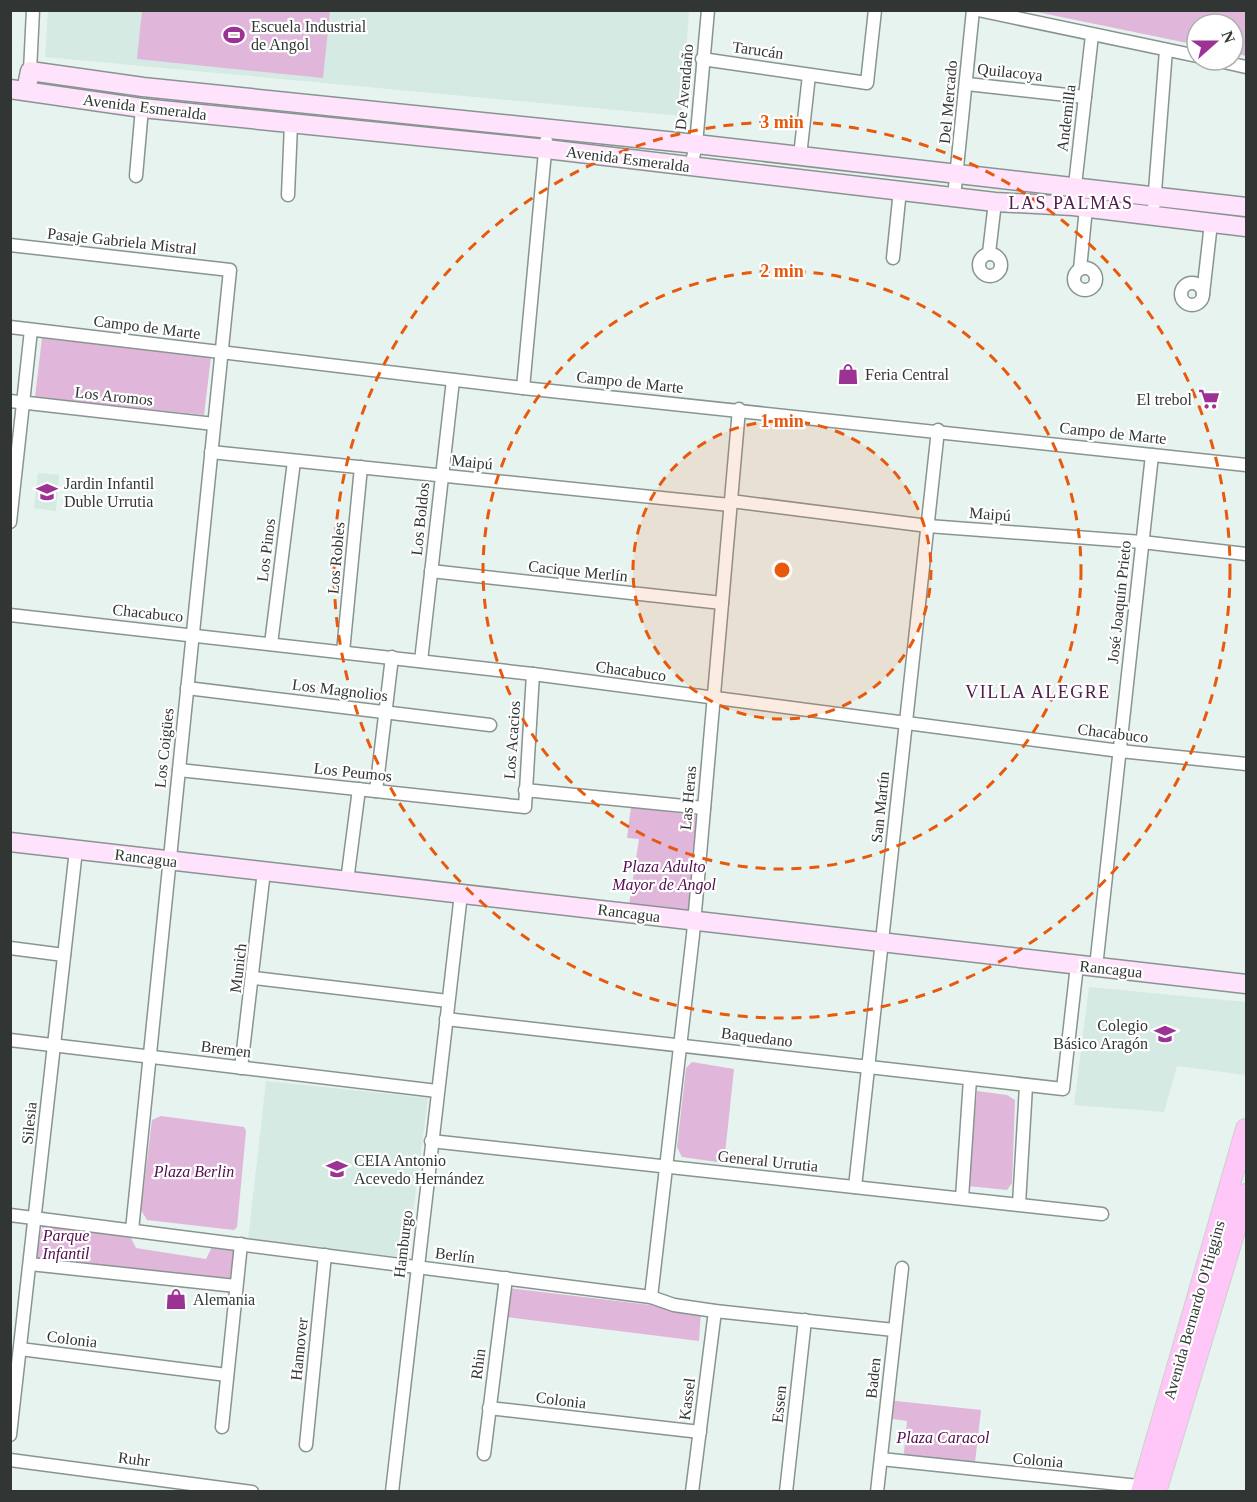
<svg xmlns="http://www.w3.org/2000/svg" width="1257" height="1502" viewBox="0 0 1257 1502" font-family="Georgia,serif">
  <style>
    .built { fill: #d4eae3 }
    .green { fill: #e0b7da }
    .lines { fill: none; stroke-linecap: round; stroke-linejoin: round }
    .street-casing { stroke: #899491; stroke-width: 15 }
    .secondary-casing { stroke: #899491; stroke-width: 21 }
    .primary-casing { stroke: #cecfce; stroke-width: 22 }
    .street { stroke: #fff; stroke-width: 12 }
    .secondary { stroke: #ffe3fc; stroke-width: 18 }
    .primary { stroke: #fec7f8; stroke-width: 20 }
    .ring { fill: none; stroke: #e8590c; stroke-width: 3; stroke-dasharray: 10 8 }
    .labels { text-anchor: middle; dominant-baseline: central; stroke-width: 4.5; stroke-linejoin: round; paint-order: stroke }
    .poi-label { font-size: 16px; fill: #313634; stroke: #fff; text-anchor: start }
    .street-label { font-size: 16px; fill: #313634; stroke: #fff }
    .park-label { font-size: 16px; font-style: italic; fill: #520b4e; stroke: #fff }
    .neighbourhood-label { font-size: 18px; letter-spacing: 1.5px; fill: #4f1c4b; stroke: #fff }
    .centre { fill: #e8590c; stroke: #fff; stroke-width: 3 }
    .ring-label { font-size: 18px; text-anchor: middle; font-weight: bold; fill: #e8590c; stroke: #fff; stroke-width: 4.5; stroke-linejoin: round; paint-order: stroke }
  </style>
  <rect width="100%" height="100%" fill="#e7f3ef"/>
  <!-- built -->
  <g class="built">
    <polygon points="48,11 689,11 681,116 45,57"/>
    <polygon points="38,473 59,475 56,511 34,508"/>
    <polygon points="1089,987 1246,1002 1246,1075 1177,1066 1164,1112 1074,1105"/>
    <polygon points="266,1081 428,1098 407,1258 248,1240"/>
  </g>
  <!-- green -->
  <g class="green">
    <polygon points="142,11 330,11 323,78 137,59"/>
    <polygon points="1032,11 1246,11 1246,56 1233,53 1233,24 1197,24 1197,45"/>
    <polygon points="42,338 211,357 204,415 35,397"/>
    <polygon points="631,807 700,816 692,920 628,912 639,839 627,838"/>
    <polygon points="692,1062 734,1069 724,1163 682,1157 677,1147 686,1068"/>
    <polygon points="977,1091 1007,1095 1015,1100 1012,1183 1007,1190 968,1186"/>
    <polygon points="161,1116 244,1127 246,1131 237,1227 234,1230 147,1220 141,1210 152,1120"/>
    <polygon points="43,1223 128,1232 136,1248 206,1259 214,1243 235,1246 230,1278 35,1260"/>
    <polygon points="508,1288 701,1311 699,1341 506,1317"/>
    <polygon points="887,1400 981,1410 974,1471 903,1463 907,1421 885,1418"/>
  </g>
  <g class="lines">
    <defs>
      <g id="street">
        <polyline points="978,10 1197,56"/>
        <polyline points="702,59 867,83 875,10"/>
        <polyline points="1215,60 1246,67"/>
        <polyline points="30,71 33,10"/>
        <polyline points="967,84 1085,97"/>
        <polyline points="800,156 809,75"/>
        <polyline points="691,167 696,144 708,10"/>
        <polyline points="136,176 142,108"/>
        <polyline points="1074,194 1092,35"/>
        <polyline points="288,195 291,124"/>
        <polyline points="954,197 973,10"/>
        <polyline points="1154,204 1166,50"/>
        <polyline points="10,245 230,270 132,1230"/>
        <polyline points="989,253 995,202"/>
        <circle cx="990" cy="265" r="11"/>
        <polyline points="893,258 900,190"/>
        <circle cx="1085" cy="279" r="11"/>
        <polyline points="1080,269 1086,208"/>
        <circle cx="1192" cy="294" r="11"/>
        <polyline points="1203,294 1211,223"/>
        <polyline points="10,327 523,388 1246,465"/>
        <polyline points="523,388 546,141"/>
        <polyline points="10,401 214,424"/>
        <polyline points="211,452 730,505"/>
        <polyline points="731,501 928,526 1142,542 1246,554"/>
        <polyline points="10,522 31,330"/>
        <polyline points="431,571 722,603"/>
        <polyline points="10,615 533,674 1120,751 1246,764"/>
        <polyline points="271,644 294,461"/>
        <polyline points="343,652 361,467"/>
        <polyline points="421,661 453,380"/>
        <polyline points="187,688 490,725"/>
        <polyline points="179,770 525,807 533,674"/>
        <polyline points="525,790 704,808"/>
        <polyline points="376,791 392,657"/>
        <polyline points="347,881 359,789"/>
        <polyline points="10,948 64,955"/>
        <polyline points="1096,967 1152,455"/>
        <polyline points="254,978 448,1001"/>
        <polyline points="446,1019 1063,1089 1077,965"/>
        <polyline points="10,1040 437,1091"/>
        <polyline points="241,1068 264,871"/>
        <polyline points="431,1141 1102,1214"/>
        <polyline points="855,1187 938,430"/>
        <polyline points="962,1198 970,1079"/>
        <polyline points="1019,1204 1026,1086"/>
        <polyline points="10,1215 651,1297 674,1305 715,1311 894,1330"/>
        <polyline points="30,1264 236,1286"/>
        <polyline points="651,1297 693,935 739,409"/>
        <polyline points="20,1349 227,1375"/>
        <polyline points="489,1408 700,1432"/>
        <polyline points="222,1427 241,1244"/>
        <polyline points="10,1435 76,850"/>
        <polyline points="306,1445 325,1255"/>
        <polyline points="484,1454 506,1278"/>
        <polyline points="881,1459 1148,1487"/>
        <polyline points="10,1460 252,1492"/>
        <polyline points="392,1492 461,894"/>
        <polyline points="692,1492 715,1311"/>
        <polyline points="786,1492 805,1320"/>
        <polyline points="877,1492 902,1268"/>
      </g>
      <g id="secondary">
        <polyline points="10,89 142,108 546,149 995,202 1073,206 1246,227"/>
        <polyline points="26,91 30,71 143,87 696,144 1246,207"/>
        <polyline points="10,842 1246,984"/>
      </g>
      <g id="primary">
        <polyline points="1141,1492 1246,1129"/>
        <polyline points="1156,1492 1246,1194"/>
      </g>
    </defs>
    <!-- street casing -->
    <use href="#street" class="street-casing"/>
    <!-- secondary casing -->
    <use href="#secondary" class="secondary-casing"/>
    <!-- primary casing -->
    <use href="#primary" class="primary-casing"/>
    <!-- street -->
    <use href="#street" class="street"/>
    <!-- secondary -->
    <use href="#secondary" class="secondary"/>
    <!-- primary -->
    <use href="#primary" class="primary"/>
  </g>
  <!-- distance rings -->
  <circle cx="782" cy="570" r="149" fill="#e8590c" fill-opacity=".12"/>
  <g class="ring">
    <circle cx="782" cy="570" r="149"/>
    <circle cx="782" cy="570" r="299"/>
    <circle cx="782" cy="570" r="448"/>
  </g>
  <!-- icons -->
  <defs>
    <symbol id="stadium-bare" viewBox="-9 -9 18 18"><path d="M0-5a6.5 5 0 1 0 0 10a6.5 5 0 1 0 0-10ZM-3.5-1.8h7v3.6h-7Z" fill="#9c3294" stroke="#fff" stroke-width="2.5" paint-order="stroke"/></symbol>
    <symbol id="shop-bare" viewBox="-9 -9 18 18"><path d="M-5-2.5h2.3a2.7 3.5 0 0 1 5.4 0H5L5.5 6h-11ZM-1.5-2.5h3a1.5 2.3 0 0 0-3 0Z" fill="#9c3294" stroke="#fff" stroke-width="2.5" paint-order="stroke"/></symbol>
    <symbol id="supermarket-bare" viewBox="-9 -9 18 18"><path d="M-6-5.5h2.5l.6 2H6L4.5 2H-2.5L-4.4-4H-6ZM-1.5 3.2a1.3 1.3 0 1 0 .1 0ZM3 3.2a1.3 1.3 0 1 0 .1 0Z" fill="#9c3294" stroke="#fff" stroke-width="2.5" paint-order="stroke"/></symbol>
    <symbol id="school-bare" viewBox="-9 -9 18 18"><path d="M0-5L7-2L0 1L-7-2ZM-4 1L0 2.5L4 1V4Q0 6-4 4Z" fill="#9c3294" stroke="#fff" stroke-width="2.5" paint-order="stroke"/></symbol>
  </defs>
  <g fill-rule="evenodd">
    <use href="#stadium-bare" x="219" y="20" width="30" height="30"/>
    <use href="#shop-bare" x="833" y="359" width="30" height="30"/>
    <use href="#supermarket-bare" x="1194" y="384" width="30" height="30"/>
    <use href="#school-bare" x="32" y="477" width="30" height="30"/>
    <use href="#school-bare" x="1150" y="1019" width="30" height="30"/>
    <use href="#school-bare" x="322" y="1154" width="30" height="30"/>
    <use href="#shop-bare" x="161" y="1284" width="30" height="30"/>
  </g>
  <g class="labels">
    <!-- poi labels -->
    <g class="poi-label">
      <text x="251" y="26">Escuela Industrial<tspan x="251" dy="18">de Angol</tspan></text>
      <text x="865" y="374">Feria Central</text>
      <text x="1192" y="399" text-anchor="end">El trebol</text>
      <text x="64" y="483">Jardin Infantil<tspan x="64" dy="18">Duble Urrutia</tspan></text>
      <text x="1148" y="1025" text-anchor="end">Colegio<tspan x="1148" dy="18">Básico Aragón</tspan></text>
      <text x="354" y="1160">CEIA Antonio<tspan x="354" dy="18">Acevedo Hernández</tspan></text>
      <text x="193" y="1299">Alemania</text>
    </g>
    <!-- street labels -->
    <g class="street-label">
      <text transform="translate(758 50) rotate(8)">Tarucán</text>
      <text transform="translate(1010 72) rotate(6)">Quilacoya</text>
      <text transform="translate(684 87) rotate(-85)">De Avendaño</text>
      <text transform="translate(948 102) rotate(-85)">Del Mercado</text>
      <text transform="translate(145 107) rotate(7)">Avenida Esmeralda</text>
      <text transform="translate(1066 118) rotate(-83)">Andemilla</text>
      <text transform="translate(628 159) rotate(7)">Avenida Esmeralda</text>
      <text transform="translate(122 241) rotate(6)">Pasaje Gabriela Mistral</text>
      <text transform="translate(147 327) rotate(7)">Campo de Marte</text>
      <text transform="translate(630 382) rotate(6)">Campo de Marte</text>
      <text transform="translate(114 396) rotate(6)">Los Aromos</text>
      <text transform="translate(1113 433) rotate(6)">Campo de Marte</text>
      <text transform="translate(472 462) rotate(6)">Maipú</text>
      <text transform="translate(990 514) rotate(4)">Maipú</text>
      <text transform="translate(420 519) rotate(-84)">Los Boldos</text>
      <text transform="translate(266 550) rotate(-83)">Los Pinos</text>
      <text transform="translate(336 558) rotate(-85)">Los Robles</text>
      <text transform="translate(578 571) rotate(6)">Cacique Merlín</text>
      <text transform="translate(1119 602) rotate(-84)">José Joaquín Prieto</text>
      <text transform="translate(148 613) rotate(6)">Chacabuco</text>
      <text transform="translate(631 671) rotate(8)">Chacabuco</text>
      <text transform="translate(340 690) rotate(7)">Los Magnolios</text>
      <text transform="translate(1113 733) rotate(7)">Chacabuco</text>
      <text transform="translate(512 740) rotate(-86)">Los Acacios</text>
      <text transform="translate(164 748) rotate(-84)">Los Coigües</text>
      <text transform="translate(353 772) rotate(6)">Los Peumos</text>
      <text transform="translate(688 798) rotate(-85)">Las Heras</text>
      <text transform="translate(880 807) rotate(-84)">San Martín</text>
      <text transform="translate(146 858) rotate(7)">Rancagua</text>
      <text transform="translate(629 913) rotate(7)">Rancagua</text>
      <text transform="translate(238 968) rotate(-83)">Munich</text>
      <text transform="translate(1111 969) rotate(6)">Rancagua</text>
      <text transform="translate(757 1037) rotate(7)">Baquedano</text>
      <text transform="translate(226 1049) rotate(7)">Bremen</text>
      <text transform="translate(29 1123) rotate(-84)">Silesia</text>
      <text transform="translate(768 1161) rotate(6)">General Urrutia</text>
      <text transform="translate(403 1244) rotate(-83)">Hamburgo</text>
      <text transform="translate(455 1255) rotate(7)">Berlín</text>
      <text transform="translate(1194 1310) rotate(-74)">Avenida Bernardo O'Higgins</text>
      <text transform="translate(72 1339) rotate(7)">Colonia</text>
      <text transform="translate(299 1349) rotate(-84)">Hannover</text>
      <text transform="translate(478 1364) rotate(-83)">Rhin</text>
      <text transform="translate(873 1378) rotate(-84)">Baden</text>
      <text transform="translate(687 1399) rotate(-83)">Kassel</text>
      <text transform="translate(561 1400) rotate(7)">Colonia</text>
      <text transform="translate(779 1404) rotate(-84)">Essen</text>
      <text transform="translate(134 1459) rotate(7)">Ruhr</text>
      <text transform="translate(1038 1460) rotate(5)">Colonia</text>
    </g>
    <!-- park labels -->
    <g class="park-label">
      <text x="664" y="866">Plaza Adulto<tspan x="664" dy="18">Mayor de Angol</tspan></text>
      <text x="194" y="1171">Plaza Berlin</text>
      <text x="66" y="1235">Parque<tspan x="66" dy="18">Infantil</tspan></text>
      <text x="943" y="1437">Plaza Caracol</text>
    </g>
    <!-- neighbourhood labels -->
    <g class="neighbourhood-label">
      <text x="1071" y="203">LAS PALMAS</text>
      <text x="1038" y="692">VILLA ALEGRE</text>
    </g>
  </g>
  <circle cx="782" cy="570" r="9" class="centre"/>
  <g class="ring-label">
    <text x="782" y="128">3 min</text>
    <text x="782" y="277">2 min</text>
    <text x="782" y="427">1 min</text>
  </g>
  <!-- border -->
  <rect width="1257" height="1502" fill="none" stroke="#313634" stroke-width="24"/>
  <!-- north arrow -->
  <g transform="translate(1215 42) rotate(69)"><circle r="28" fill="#ffffff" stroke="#adafae" stroke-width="1.5"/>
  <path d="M0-4.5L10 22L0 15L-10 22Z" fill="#9c3294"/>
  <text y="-9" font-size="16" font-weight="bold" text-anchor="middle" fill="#313634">N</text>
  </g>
</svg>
